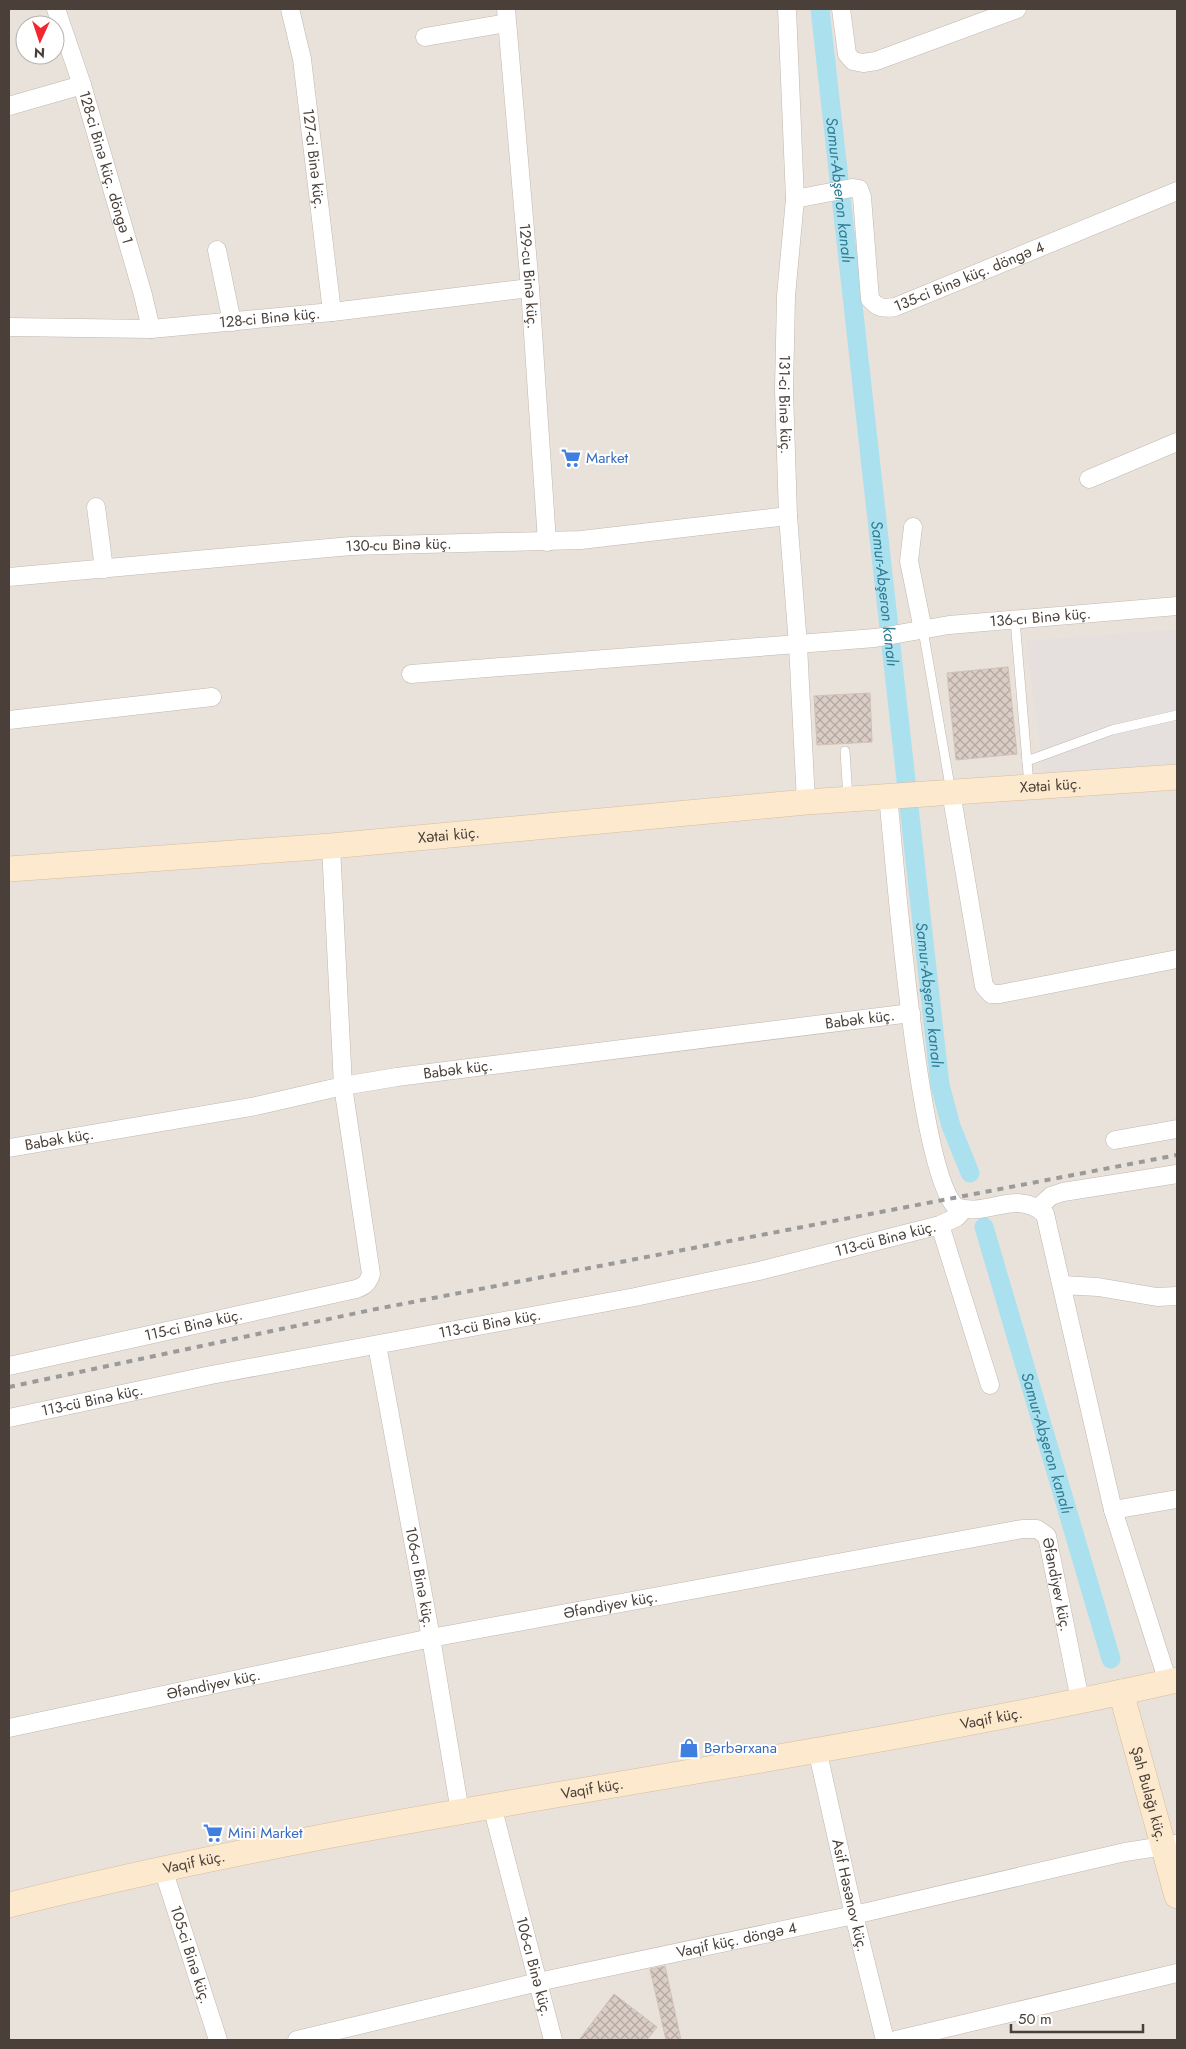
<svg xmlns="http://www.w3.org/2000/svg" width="1186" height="2049" viewBox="0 0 1186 2049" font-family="Jost,sans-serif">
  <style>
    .residential { fill: #e9e2da; fill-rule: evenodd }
    .industrial { fill: #e5e0dd }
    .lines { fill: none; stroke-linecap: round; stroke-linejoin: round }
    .canal { stroke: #abe1ef; stroke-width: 19 }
    .building { fill: url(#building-cross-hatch); stroke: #d2c1b5 }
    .lane-casing { stroke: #c1b7af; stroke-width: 10 }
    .street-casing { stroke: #c1b7af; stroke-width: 19 }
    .secondary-casing { stroke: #d6bd9f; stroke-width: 26 }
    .lane { stroke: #fff; stroke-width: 9 }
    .street { stroke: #fff; stroke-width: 18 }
    .secondary { stroke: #fde9ce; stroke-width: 25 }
    .rail { stroke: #9a9a9a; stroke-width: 4; stroke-dasharray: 6 6; stroke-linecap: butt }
    .labels { text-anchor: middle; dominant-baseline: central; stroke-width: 4; stroke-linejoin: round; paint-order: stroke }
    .street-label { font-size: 15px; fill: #4a4039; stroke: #fff }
    .shop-label { font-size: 15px; fill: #366cbe; stroke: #fff; text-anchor: start }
    .water-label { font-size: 16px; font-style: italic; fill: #2d7c93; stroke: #fff }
  </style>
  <defs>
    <pattern id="building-cross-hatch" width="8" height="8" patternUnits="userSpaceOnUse" patternTransform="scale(1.25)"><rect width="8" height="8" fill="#dacdc5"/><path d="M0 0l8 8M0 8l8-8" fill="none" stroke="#b3a8a1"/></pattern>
  </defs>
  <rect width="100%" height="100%" fill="#f5f1ec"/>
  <!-- residential -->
  <path class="residential" d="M9,9h1168v2031h-1168zM25,25h30v30h-30z"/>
  <!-- industrial -->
  <polygon class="industrial" points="1177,629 1177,765 1044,775 1026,641"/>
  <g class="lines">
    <!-- canal -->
    <g class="canal">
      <path id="s1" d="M820,9l120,1076 11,41 19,47"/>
      <path id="s2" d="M984,1227l127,432"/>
    </g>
  </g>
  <!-- building -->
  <g class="building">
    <polygon points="1008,667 1017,754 956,760 947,673"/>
    <polygon points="870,693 872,742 817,745 814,696"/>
    <polygon points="665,1966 681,2040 666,2040 650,1969"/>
    <polygon points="614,1994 657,2027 647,2040 579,2040"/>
  </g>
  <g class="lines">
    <defs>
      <g id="lane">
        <polyline points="1015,620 1029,785"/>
        <polyline points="923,630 951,792"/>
        <polyline points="845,751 848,799"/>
        <polyline points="1027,761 1112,730 1177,715"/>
      </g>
      <g id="street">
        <path id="s3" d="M56,9l26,76 61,210 8,34"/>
        <path id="s4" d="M290,9l12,50 30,253"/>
        <path id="s5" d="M506,9l24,279 17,254"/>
        <path id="s6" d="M787,9l8,190 -9,97 -2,94 4,126 10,129 8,157"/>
        <polyline points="841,9 847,54 853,61 863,63 876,61 1017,9"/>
        <polyline points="425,37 507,23"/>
        <polyline points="9,106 82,85"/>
        <path id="s7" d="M795,199l57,-11 7,1 3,8 8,102c8,9 13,10 25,8l282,-116"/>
        <polyline points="217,250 232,322"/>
        <path id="s8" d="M9,327l142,2 181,-17 198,-24"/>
        <polyline points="1089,479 1177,442"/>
        <polyline points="96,507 104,569"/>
        <polyline points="913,527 909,561 923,630"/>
        <path id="s9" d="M9,577l342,-31 230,-6 207,-24"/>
        <path id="s10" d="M411,674l464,-36 74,-13 228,-19"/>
        <polyline points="9,720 212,697"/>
        <polyline points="951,792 984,986 991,994 1000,994 1177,959"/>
        <path d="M888,796c7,67 30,376 68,411 31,11 60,-19 89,7l68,296 55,172"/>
        <polyline points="1115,1140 1177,1129"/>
        <path id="s11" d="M9,1148l247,-42 87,-20 54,-9 514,-64"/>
        <polyline points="1038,1208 1051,1196 1063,1192 1177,1174"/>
        <polyline points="940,1225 990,1385"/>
        <polyline points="1062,1285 1098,1287 1157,1297 1177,1296"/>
        <path id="s12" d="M377,1345l54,293 29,174"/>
        <path id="s13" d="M9,1366l347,-77c9,-3 12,-6 15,-15l-28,-188 -12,-240"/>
        <path id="s14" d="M9,1418l202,-43 424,-78 124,-26 181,-46 17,-8 6,-7"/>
        <polyline points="1113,1510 1177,1499"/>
        <path id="s15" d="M9,1728l422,-90 591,-109h15l10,7 33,164"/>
        <path id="s16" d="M817,1749l37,166 31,125"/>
        <path id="s17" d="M492,1806l61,234"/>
        <path id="s18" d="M163,1869l55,171"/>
        <path id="s19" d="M297,2040l241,-58 316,-67 271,-63 52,-8"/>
        <polyline points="896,2040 1177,1973"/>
      </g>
      <g id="secondary">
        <path id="s20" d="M9,869l322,-23 475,-44 371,-25"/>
        <path id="s21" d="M1121,1692l56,204"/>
        <path id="s22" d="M9,1905c385,-97 781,-138 1168,-225"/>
      </g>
    </defs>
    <!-- lane casing -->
    <use href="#lane" class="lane-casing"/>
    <!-- street casing -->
    <use href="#street" class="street-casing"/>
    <!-- secondary casing -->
    <use href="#secondary" class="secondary-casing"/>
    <!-- lane -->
    <use href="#lane" class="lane"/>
    <!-- street -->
    <use href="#street" class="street"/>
    <!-- secondary -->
    <use href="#secondary" class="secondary"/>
    <!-- rail -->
    <polyline class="rail" points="9,1387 371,1310 1177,1155"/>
  </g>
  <!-- icons -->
  <defs>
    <symbol id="supermarket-bare" viewBox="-9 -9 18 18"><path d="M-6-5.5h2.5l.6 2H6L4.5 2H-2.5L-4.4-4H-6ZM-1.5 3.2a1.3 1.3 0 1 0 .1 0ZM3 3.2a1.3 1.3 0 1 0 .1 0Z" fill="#3f7fe0" stroke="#fff" stroke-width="2.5" paint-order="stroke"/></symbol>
    <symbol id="shop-bare" viewBox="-9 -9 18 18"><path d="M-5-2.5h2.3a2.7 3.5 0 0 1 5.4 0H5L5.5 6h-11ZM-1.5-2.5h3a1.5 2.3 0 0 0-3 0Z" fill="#3f7fe0" stroke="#fff" stroke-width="2.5" paint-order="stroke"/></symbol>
  </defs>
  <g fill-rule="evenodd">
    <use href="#supermarket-bare" x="557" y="444" width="28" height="28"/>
    <use href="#shop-bare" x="675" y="1734" width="28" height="28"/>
    <use href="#supermarket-bare" x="199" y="1819" width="28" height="28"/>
  </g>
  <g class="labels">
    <!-- street labels -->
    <g class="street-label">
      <text stroke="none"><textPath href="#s4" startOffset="152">127-ci Binə küç.</textPath></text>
      <text stroke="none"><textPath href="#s3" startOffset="166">128-ci Binə küç. döngə 1</textPath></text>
      <text stroke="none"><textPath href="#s5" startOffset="268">129-cu Binə küç.</textPath></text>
      <text stroke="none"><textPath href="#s7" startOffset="284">135-ci Binə küç. döngə 4</textPath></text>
      <text stroke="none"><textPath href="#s8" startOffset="261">128-ci Binə küç.</textPath></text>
      <text stroke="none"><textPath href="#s6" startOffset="396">131-ci Binə küç.</textPath></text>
      <text stroke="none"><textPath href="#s9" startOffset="391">130-cu Binə küç.</textPath></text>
      <text stroke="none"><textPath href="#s10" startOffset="632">136-cı Binə küç.</textPath></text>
      <text stroke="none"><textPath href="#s20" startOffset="1045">Xətai küç.</textPath></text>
      <text stroke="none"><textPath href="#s20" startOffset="441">Xətai küç.</textPath></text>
      <text stroke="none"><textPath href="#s11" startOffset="861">Babək küç.</textPath></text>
      <text stroke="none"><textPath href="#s11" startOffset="456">Babək küç.</textPath></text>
      <text stroke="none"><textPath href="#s11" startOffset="51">Babək küç.</textPath></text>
      <text stroke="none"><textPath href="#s14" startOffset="895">113-cü Binə küç.</textPath></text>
      <text stroke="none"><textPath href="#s14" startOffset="490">113-cü Binə küç.</textPath></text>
      <text stroke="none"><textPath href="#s13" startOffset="189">115-ci Binə küç.</textPath></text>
      <text stroke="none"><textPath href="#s14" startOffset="85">113-cü Binə küç.</textPath></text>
      <text stroke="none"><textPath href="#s12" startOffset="236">106-cı Binə küç.</textPath></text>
      <text stroke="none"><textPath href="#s15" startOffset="1109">Əfəndiyev küç.</textPath></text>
      <text stroke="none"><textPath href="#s15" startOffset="614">Əfəndiyev küç.</textPath></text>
      <text stroke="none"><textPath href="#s15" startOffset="209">Əfəndiyev küç.</textPath></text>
      <text stroke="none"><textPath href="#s22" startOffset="1000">Vaqif küç.</textPath></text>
      <text stroke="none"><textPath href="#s22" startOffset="595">Vaqif küç.</textPath></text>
      <text stroke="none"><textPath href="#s21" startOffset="106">Şah Bulağı küç.</textPath></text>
      <text stroke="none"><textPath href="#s22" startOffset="190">Vaqif küç.</textPath></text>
      <text stroke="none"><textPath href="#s16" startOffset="150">Asif Həsənov küç.</textPath></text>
      <text stroke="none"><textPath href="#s19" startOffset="451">Vaqif küç. döngə 4</textPath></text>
      <text stroke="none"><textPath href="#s18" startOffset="90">105-ci Binə küç.</textPath></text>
      <text stroke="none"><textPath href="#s17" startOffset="166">106-cı Binə küç.</textPath></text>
    </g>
    <!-- shop labels -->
    <g class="shop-label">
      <text x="586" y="458">Market</text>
      <text x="704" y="1748">Bərbərxana</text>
      <text x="228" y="1833">Mini Market</text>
    </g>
    <!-- water labels -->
    <g class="water-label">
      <text stroke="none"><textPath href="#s1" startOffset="182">Samur-Abşeron kanalı</textPath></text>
      <text stroke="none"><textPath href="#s1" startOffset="588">Samur-Abşeron kanalı</textPath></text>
      <text stroke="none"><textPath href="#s1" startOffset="992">Samur-Abşeron kanalı</textPath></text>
      <text stroke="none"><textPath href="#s2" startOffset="225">Samur-Abşeron kanalı</textPath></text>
    </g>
  </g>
  <!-- border -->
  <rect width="1186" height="2049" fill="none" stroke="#4a4039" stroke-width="20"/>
  <!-- north arrow -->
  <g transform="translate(40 40) rotate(183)"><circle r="24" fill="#ffffff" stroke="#b7b3b0"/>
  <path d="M0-4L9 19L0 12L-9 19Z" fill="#f3252f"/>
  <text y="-8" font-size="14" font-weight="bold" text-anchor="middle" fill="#4a4039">N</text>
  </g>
  <!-- scale -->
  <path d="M1011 2024v8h132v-8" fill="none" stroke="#4a4039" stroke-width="2.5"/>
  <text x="1018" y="2024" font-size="15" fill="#4a4039" stroke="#ffffff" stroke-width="4" paint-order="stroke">50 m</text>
</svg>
